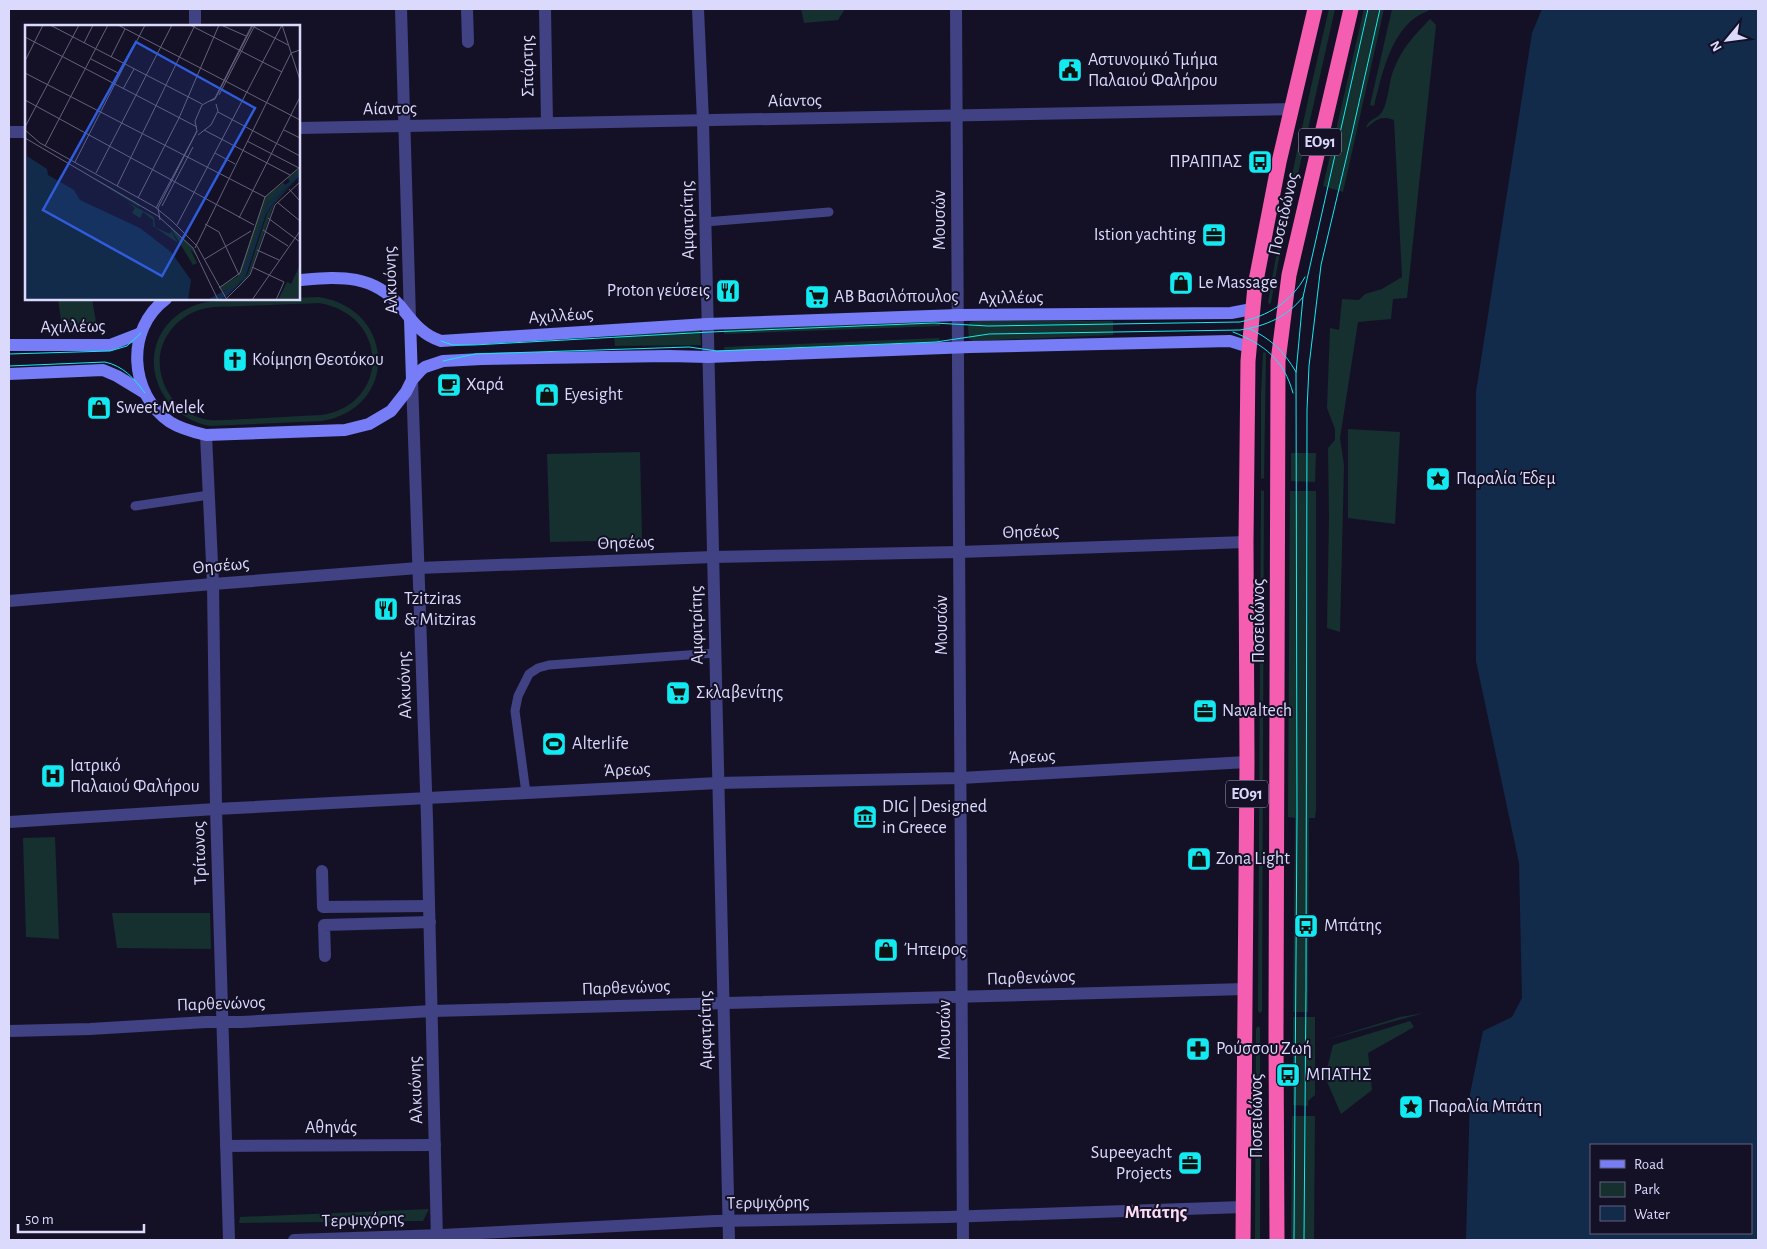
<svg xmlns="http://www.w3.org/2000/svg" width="1767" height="1249" viewBox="0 0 1767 1249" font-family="'Alegreya Sans',sans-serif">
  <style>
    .green { fill: #15302e; fill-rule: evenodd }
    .water { fill: #122b4a; fill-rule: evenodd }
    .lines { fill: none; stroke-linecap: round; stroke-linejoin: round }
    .lane { stroke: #404283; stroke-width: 9 }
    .street { stroke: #404283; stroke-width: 12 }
    .secondary { stroke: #777df6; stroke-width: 12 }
    .highway { stroke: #f55db0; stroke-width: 15 }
    .tram { stroke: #13e9f0; stroke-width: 1 }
    .labels { text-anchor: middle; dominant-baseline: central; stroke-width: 4; stroke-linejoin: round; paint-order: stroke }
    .shield { fill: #141127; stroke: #9f9ebd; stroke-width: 1 }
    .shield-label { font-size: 16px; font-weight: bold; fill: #dbdafd }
    .poi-label { font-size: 18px; fill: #dbdafd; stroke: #141127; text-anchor: start }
    .street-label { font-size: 18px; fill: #dbdafd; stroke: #141127 }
    .neighbourhood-label { font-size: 19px; font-weight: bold; fill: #fddcf3; stroke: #141127 }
    .inset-river { fill: none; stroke: #122b4a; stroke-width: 2.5 }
    .inset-road { fill: none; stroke: #64617d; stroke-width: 1 }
    .view { fill: #305cdc; fill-opacity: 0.15; stroke: #305cdc; stroke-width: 2.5 }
    .inset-edge { fill: none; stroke: #dbdafd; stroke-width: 2.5 }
  </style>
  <rect width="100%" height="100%" fill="#141127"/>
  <!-- green -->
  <g class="green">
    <polygon points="801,9 845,9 838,20 804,23"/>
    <path d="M1329,9h6l-57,254 -7,40 -2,1 -1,-2c17,-98 38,-196 61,-293z"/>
    <polygon points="1364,9 1384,9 1343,192 1323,186"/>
    <path d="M1392,9h37l-1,2c-36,12 -46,63 -54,95l-4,-1z"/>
    <path d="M1430,19l6,6 -29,273 -14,1 -2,20 -33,3 -18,116 4,27 -4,167 -13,-4 2,-110 -1,-70 7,-8v-11l-8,-21 3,-80 9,2 3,-31 17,1 6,-6 17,-5 20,-12 -8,-157c-14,-5 -17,0 -28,8 2,-9 12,-9 16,-16 5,-7 7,-26 9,-34 8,-27 21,-40 39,-59z"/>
    <path d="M319,297c77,12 80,111 3,124l-112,5c-63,-12 -78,-92 -19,-119 16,-8 35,-6 53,-7 25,-1 50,-2 75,-3zM319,303c71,12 71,101 3,112 -26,1 -51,3 -77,4 -13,0 -28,3 -41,0 -29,-7 -47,-35 -44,-64 3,-19 16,-35 34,-43 15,-7 33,-5 49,-6 25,-1 50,-2 76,-3z"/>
    <polygon points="58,299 92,299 96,322 62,327"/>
    <polygon points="940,319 940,326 724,334 724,328"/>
    <polygon points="976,321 1113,321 1113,335 973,341 969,339 968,327 970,322"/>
    <polygon points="700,328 701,345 615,346 614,334"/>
    <polygon points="939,338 940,344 725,353 724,347"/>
    <polygon points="1264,352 1266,353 1264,478 1262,479 1261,478 1261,395 1263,353"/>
    <polygon points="1348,429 1400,432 1395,524 1348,518"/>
    <polygon points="640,452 642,540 550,542 547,454"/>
    <polygon points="1291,453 1316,453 1315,482 1291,481"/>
    <polygon points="1261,490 1264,491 1262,1011 1260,1013 1258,1011"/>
    <polygon points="1290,491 1316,491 1316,809 1315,818 1309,818 1308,1012 1293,1012 1295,818 1288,817"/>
    <polygon points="55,837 59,939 26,937 23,838"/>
    <polygon points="112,913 210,913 211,949 117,948"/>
    <polygon points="1424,1013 1326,1040 1400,1017"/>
    <polygon points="1293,1017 1315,1017 1315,1095 1308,1101 1308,1106 1293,1105"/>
    <polygon points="1410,1021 1414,1027 1368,1053 1372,1090 1341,1114 1325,1077 1333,1045"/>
    <polygon points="1258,1026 1260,1028 1260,1240 1255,1240 1256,1029"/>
    <polygon points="1292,1116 1315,1116 1314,1240 1291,1240"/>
    <polygon points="429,1209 423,1221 239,1223 240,1217"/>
  </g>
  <!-- water -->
  <path class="water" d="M1542,9h216v1231h-292l4,-146 13,-63 29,-14 10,-19 -3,-135 -43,-202v-269l56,-359zM1591,1145h160v88h-160z"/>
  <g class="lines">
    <!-- lane -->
    <g class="lane">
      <polyline points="705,222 829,212"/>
      <polyline points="135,506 209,495"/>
      <polyline points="526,793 515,711 518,696 529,674 538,668 549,665 715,653"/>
    </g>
    <!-- street -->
    <g class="street">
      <polyline points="195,9 195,26"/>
      <polyline points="401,9 410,319"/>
      <polyline points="467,9 468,42"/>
      <polyline points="545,9 547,123"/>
      <polyline points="698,9 703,121 729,1240"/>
      <polyline points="956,9 963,1240"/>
      <polyline points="299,128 1292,109"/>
      <polyline points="9,132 26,132"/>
      <polyline points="412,380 427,819 437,1240"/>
      <polyline points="206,435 213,584 216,809 229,1240"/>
      <polyline points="9,601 213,584 418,568 713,557 959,552 1246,542"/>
      <polyline points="9,822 216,809 718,783 961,778 1247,762"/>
      <polyline points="322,871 323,907 429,906"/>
      <polyline points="325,956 324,925 430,922"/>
      <polyline points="9,1031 90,1029 206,1022 242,1022 432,1011 1245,989"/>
      <polyline points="226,1146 435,1145"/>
      <polyline points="294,1240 442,1235 715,1221 947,1217 1243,1207"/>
    </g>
    <!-- secondary -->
    <g class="secondary">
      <path d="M299,280c40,-3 73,-7 102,27 12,15 21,28 40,34l266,-17 251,-9 273,-2 21,-4"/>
      <path d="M166,299c-41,30 -37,95 4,123 11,7 23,10 36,13l139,-5 24,-6 22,-13 15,-19 6,-12 9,-10 4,-3 18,-6 39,-2 187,-3 39,1 262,-10 260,-6 19,6"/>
      <polyline points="410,319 412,380"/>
      <polyline points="9,345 110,345 141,333"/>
      <polyline points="9,374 103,370 117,376 145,393"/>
    </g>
    <!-- highway -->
    <g class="highway">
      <polyline points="1243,1240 1247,762 1246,542 1248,361 1255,286 1279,162 1315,9"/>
      <polyline points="1277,1240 1276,1035 1278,361 1289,275 1351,9"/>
    </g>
    <!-- tram -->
    <g class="tram">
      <path d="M1248,328c22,10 36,23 48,44"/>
      <path d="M1233,332c31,12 51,28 60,61"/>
      <path d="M441,341l12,4h21l236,-13 224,-9 54,3 252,-4c28,-6 51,-20 65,-45"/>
      <polyline points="9,354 110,351 127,346 141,333"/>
      <path d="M443,361l32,-7 214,-7 28,4 219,-9 53,-8 251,-4c26,-4 47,-13 63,-33"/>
      <path d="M9,366l96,-4c18,4 29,16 40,31"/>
      <polyline points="1294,1240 1297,816 1296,373 1303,297 1368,9"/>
      <polyline points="1304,1240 1306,988 1307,410 1309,366 1321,265 1351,138 1380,9"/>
    </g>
  </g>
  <!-- icons -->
  <defs>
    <symbol id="civic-square" viewBox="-11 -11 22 22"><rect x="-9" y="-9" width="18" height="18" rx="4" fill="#13e9f0" stroke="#141127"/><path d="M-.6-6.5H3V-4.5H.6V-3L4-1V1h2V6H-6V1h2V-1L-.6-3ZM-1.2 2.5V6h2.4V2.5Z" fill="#111"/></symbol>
    <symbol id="bus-square" viewBox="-11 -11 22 22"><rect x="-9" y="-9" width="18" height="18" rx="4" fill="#13e9f0" stroke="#141127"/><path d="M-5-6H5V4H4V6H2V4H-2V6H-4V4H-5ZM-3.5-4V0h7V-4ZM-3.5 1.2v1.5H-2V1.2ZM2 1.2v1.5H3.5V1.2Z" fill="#111"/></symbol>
    <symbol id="office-square" viewBox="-11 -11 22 22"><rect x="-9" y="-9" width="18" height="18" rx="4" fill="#13e9f0" stroke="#141127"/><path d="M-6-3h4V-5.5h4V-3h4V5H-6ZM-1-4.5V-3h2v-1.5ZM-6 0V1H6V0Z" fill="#111"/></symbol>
    <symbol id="shop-square" viewBox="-11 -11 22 22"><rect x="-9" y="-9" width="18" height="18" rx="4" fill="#13e9f0" stroke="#141127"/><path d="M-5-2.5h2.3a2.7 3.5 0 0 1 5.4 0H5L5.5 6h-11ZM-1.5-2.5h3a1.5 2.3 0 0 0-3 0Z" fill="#111"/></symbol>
    <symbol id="restaurant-square" viewBox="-11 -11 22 22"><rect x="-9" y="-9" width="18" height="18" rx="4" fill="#13e9f0" stroke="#141127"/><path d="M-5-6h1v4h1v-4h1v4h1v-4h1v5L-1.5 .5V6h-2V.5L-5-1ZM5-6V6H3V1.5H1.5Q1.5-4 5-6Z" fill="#111"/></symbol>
    <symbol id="supermarket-square" viewBox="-11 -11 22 22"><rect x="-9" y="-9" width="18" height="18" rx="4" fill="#13e9f0" stroke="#141127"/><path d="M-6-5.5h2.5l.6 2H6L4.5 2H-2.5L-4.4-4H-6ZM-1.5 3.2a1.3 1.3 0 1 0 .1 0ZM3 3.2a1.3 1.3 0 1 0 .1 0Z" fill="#111"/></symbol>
    <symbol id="church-square" viewBox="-11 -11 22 22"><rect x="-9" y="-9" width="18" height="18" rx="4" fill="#13e9f0" stroke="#141127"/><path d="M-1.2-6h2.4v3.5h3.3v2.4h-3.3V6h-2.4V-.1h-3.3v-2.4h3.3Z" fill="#111"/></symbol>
    <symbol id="cafe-square" viewBox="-11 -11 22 22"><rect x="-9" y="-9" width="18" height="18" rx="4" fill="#13e9f0" stroke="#141127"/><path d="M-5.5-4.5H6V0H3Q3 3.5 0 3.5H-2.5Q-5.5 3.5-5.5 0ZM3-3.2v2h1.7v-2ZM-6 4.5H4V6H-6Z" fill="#111"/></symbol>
    <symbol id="sight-square" viewBox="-11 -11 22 22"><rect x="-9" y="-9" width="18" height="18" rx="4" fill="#13e9f0" stroke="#141127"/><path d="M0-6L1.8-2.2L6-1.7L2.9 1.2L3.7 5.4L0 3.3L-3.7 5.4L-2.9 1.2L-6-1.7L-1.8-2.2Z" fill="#111"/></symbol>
    <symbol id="stadium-square" viewBox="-11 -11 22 22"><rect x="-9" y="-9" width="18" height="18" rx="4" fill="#13e9f0" stroke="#141127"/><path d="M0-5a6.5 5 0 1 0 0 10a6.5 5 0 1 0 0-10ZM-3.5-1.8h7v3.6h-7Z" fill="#111"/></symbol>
    <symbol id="hospital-square" viewBox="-11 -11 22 22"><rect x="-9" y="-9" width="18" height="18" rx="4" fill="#13e9f0" stroke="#141127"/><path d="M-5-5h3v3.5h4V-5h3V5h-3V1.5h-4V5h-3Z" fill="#111"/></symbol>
    <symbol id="museum-square" viewBox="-11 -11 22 22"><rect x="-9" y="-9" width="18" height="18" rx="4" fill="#13e9f0" stroke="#141127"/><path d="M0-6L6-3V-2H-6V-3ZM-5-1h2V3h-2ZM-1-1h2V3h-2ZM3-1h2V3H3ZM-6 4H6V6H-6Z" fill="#111"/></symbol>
    <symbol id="pharmacy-square" viewBox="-11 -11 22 22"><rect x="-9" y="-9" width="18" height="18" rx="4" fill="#13e9f0" stroke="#141127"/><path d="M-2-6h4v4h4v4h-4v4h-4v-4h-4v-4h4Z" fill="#111"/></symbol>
  </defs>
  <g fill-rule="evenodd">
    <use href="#civic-square" x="1056" y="56" width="28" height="28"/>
    <use href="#bus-square" x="1246" y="148" width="28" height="28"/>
    <use href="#office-square" x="1200" y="221" width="28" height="28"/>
    <use href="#shop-square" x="1167" y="269" width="28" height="28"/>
    <use href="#restaurant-square" x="714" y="277" width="28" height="28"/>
    <use href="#supermarket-square" x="803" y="283" width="28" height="28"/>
    <use href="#church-square" x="221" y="346" width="28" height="28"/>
    <use href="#cafe-square" x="435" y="371" width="28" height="28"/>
    <use href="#shop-square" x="533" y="381" width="28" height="28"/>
    <use href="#shop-square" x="85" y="394" width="28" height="28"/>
    <use href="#sight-square" x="1424" y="465" width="28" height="28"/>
    <use href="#restaurant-square" x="372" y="595" width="28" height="28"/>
    <use href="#supermarket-square" x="664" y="679" width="28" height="28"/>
    <use href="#office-square" x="1191" y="697" width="28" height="28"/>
    <use href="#stadium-square" x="540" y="730" width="28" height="28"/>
    <use href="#hospital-square" x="39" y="762" width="28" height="28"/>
    <use href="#museum-square" x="851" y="803" width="28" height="28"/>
    <use href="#shop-square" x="1185" y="845" width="28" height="28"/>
    <use href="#bus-square" x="1292" y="912" width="28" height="28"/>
    <use href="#shop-square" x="872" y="936" width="28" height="28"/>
    <use href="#pharmacy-square" x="1184" y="1035" width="28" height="28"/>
    <use href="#bus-square" x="1274" y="1061" width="28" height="28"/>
    <use href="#sight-square" x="1397" y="1093" width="28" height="28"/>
    <use href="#office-square" x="1176" y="1149" width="28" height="28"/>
  </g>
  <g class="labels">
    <!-- shield labels -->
    <g class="shield">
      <rect x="1299" y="128.5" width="42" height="27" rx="4"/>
      <rect x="1226" y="780.5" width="42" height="27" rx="4"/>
    </g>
    <g class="shield-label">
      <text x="1320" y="142">ΕΟ91</text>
      <text x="1247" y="794">ΕΟ91</text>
    </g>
    <!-- poi labels -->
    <g class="poi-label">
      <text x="1088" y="60">Αστυνομικό Τμήμα<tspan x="1088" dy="21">Παλαιού Φαλήρου</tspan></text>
      <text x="1242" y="162" text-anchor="end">ΠΡΑΠΠΑΣ</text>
      <text x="1196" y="235" text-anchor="end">Istion yachting</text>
      <text x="1198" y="283">Le Massage</text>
      <text x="710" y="291" text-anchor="end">Proton γεύσεις</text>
      <text x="834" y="297">ΑΒ Βασιλόπουλος</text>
      <text x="252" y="360">Κοίμηση Θεοτόκου</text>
      <text x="466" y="385">Χαρά</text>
      <text x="564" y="395">Eyesight</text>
      <text x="116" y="408">Sweet Melek</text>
      <text x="1456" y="479">Παραλία Έδεμ</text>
      <text x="404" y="599">Tzitziras<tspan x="404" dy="21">&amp; Mitziras</tspan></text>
      <text x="696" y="693">Σκλαβενίτης</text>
      <text x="1222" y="711">Navaltech</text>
      <text x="572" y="744">Alterlife</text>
      <text x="70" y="766">Ιατρικό<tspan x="70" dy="21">Παλαιού Φαλήρου</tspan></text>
      <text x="882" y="807">DIG | Designed<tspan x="882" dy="21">in Greece</tspan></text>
      <text x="1216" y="859">Zona Light</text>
      <text x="1324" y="926">Μπάτης</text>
      <text x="904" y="950">Ήπειρος</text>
      <text x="1216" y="1049">Ρούσσου Ζωή</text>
      <text x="1306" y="1075">ΜΠΑΤΗΣ</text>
      <text x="1428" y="1107">Παραλία Μπάτη</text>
      <text x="1172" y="1153" text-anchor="end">Supeeyacht<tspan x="1172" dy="21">Projects</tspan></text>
    </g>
    <!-- street labels -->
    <g class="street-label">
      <text transform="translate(528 66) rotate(-91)">Σπάρτης</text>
      <text transform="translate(795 101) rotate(-1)">Αίαντος</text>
      <text transform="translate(390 109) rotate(-1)">Αίαντος</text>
      <text transform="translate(1284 214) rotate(-77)">Ποσειδώνος</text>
      <text transform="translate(688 220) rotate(-91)">Αμφιτρίτης</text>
      <text transform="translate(940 220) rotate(-90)">Μουσών</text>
      <text transform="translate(391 280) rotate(-92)">Αλκυόνης</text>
      <text transform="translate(1011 298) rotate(-1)">Αχιλλέως</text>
      <text transform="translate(561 316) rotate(-4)">Αχιλλέως</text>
      <text transform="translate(73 327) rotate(-1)">Αχιλλέως</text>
      <text transform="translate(1031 532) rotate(-2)">Θησέως</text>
      <text transform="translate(626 543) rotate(-2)">Θησέως</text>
      <text transform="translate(221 566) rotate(-5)">Θησέως</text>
      <text transform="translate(1259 621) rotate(-90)">Ποσειδώνος</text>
      <text transform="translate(697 625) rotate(-91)">Αμφιτρίτης</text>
      <text transform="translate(942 625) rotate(-90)">Μουσών</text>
      <text transform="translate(405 685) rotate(-92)">Αλκυόνης</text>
      <text transform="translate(1032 757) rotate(-3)">Άρεως</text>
      <text transform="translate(627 770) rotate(-3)">Άρεως</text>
      <text transform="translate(200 853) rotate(-92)">Τρίτωνος</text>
      <text transform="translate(1031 978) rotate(-2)">Παρθενώνος</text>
      <text transform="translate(626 988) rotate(-2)">Παρθενώνος</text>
      <text transform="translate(221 1004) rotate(-2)">Παρθενώνος</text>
      <text transform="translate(706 1030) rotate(-91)">Αμφιτρίτης</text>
      <text transform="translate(945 1030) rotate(-90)">Μουσών</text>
      <text transform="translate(416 1090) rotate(-92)">Αλκυόνης</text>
      <text transform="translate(1257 1116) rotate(-90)">Ποσειδώνος</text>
      <text x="331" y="1128">Αθηνάς</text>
      <text transform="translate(768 1203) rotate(-1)">Τερψιχόρης</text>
      <text transform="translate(363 1220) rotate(-2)">Τερψιχόρης</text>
    </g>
    <!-- neighbourhood labels -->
    <g class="neighbourhood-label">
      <text x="1156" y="1212">Μπάτης</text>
    </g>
  </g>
  <!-- overview -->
  <g transform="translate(25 25)">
    <rect width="275" height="275" fill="#141127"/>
    <path d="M275,143v5l-32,30 -26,76 -7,8 -13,4 -2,-4 18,-11 27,-79 18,-14 3,2 4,-3 -2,-4zM57,147l28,15 30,18 -1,2zM275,150l-26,29 -25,72 -12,14 11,-17 19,-59 8,-14zM100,176l29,16 1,10 15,7 1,-3 7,12 -25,-17v-6l-10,-8 -3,6 -8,-5 3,-5zM143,199l24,23 6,10 -8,-8 7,14 -4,2zM275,240v35h-22l9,-18 4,2z" fill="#15302e"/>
    <path d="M2,131l20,13 1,6 26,15 6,10 60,28 31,24 20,28 -3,20h-163zM275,148l-25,27 -9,14 -21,64 -17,17 -8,5h-13l33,-18 28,-79z" fill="#122b4a"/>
    <path class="inset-river" d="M249,172l26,-23"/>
    <path class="inset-road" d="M25,0l152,79M93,0l182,95M165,0l92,47M196,0l25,11M257,0l18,55M229,2l34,18M0,12l172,90M59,18l9,-18M86,32l14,-28M66,34l29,15M0,36l18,-36M0,48l240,124M98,64l11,-20M194,70l36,-70M0,75l229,125M185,76l5,-2 38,-74M193,87l82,44M0,102l54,-102M0,105l15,13 115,64 17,14 25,25 30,54M179,105l86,45M259,105l16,8M173,110l13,-10 7,-14 -2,-7M0,113l133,78 35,32 25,52M222,116l52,27M20,121l63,-121M190,128l20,11M50,137l70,-137M71,148l76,-148M92,161l78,-161M264,164l11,12M113,173l41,-80 40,-93M252,177l23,19M137,181l31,-59M131,183l41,-77 -2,-10 7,-16 13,-7 37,-73M214,193l61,-121M243,193l32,24M135,195l-2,-12 39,-77M180,199l14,8 20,43M152,200l105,-200M238,205l25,16M170,223l96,-195 9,-3M232,225l22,10M180,234l46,-28M227,242l32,15 -8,18M194,263l21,-15 25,-76 35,-30M201,274l24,-24 25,-70 25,-23M227,275l48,-69"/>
    <path class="view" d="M111,17l119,66 -93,168 -119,-66z"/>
    <rect width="275" height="275" class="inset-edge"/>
  </g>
  <!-- border -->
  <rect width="1767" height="1249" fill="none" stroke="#dbdafd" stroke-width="20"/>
  <!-- legend -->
  <rect x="1590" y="1144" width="162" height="90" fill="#141127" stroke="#64617d"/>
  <rect x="1600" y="1160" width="25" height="8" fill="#777df6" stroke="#64617d"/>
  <text x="1634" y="1169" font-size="15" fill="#dbdafd">Road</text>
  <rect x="1600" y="1182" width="25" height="15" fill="#15302e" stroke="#64617d"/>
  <text x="1634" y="1194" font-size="15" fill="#dbdafd">Park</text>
  <rect x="1600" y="1206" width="25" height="15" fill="#122b4a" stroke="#64617d"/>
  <text x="1634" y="1219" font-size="15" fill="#dbdafd">Water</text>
  <!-- north arrow -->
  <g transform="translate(1727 40) rotate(241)" stroke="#141127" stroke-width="4" paint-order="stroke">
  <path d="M0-4L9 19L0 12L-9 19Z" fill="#dbdafd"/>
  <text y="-8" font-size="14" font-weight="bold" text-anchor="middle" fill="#dbdafd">N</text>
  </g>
  <!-- scale -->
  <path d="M18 1224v8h126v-8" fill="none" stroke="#dbdafd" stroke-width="2.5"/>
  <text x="25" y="1224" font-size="15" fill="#dbdafd" stroke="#141127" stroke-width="4" paint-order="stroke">50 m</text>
</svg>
